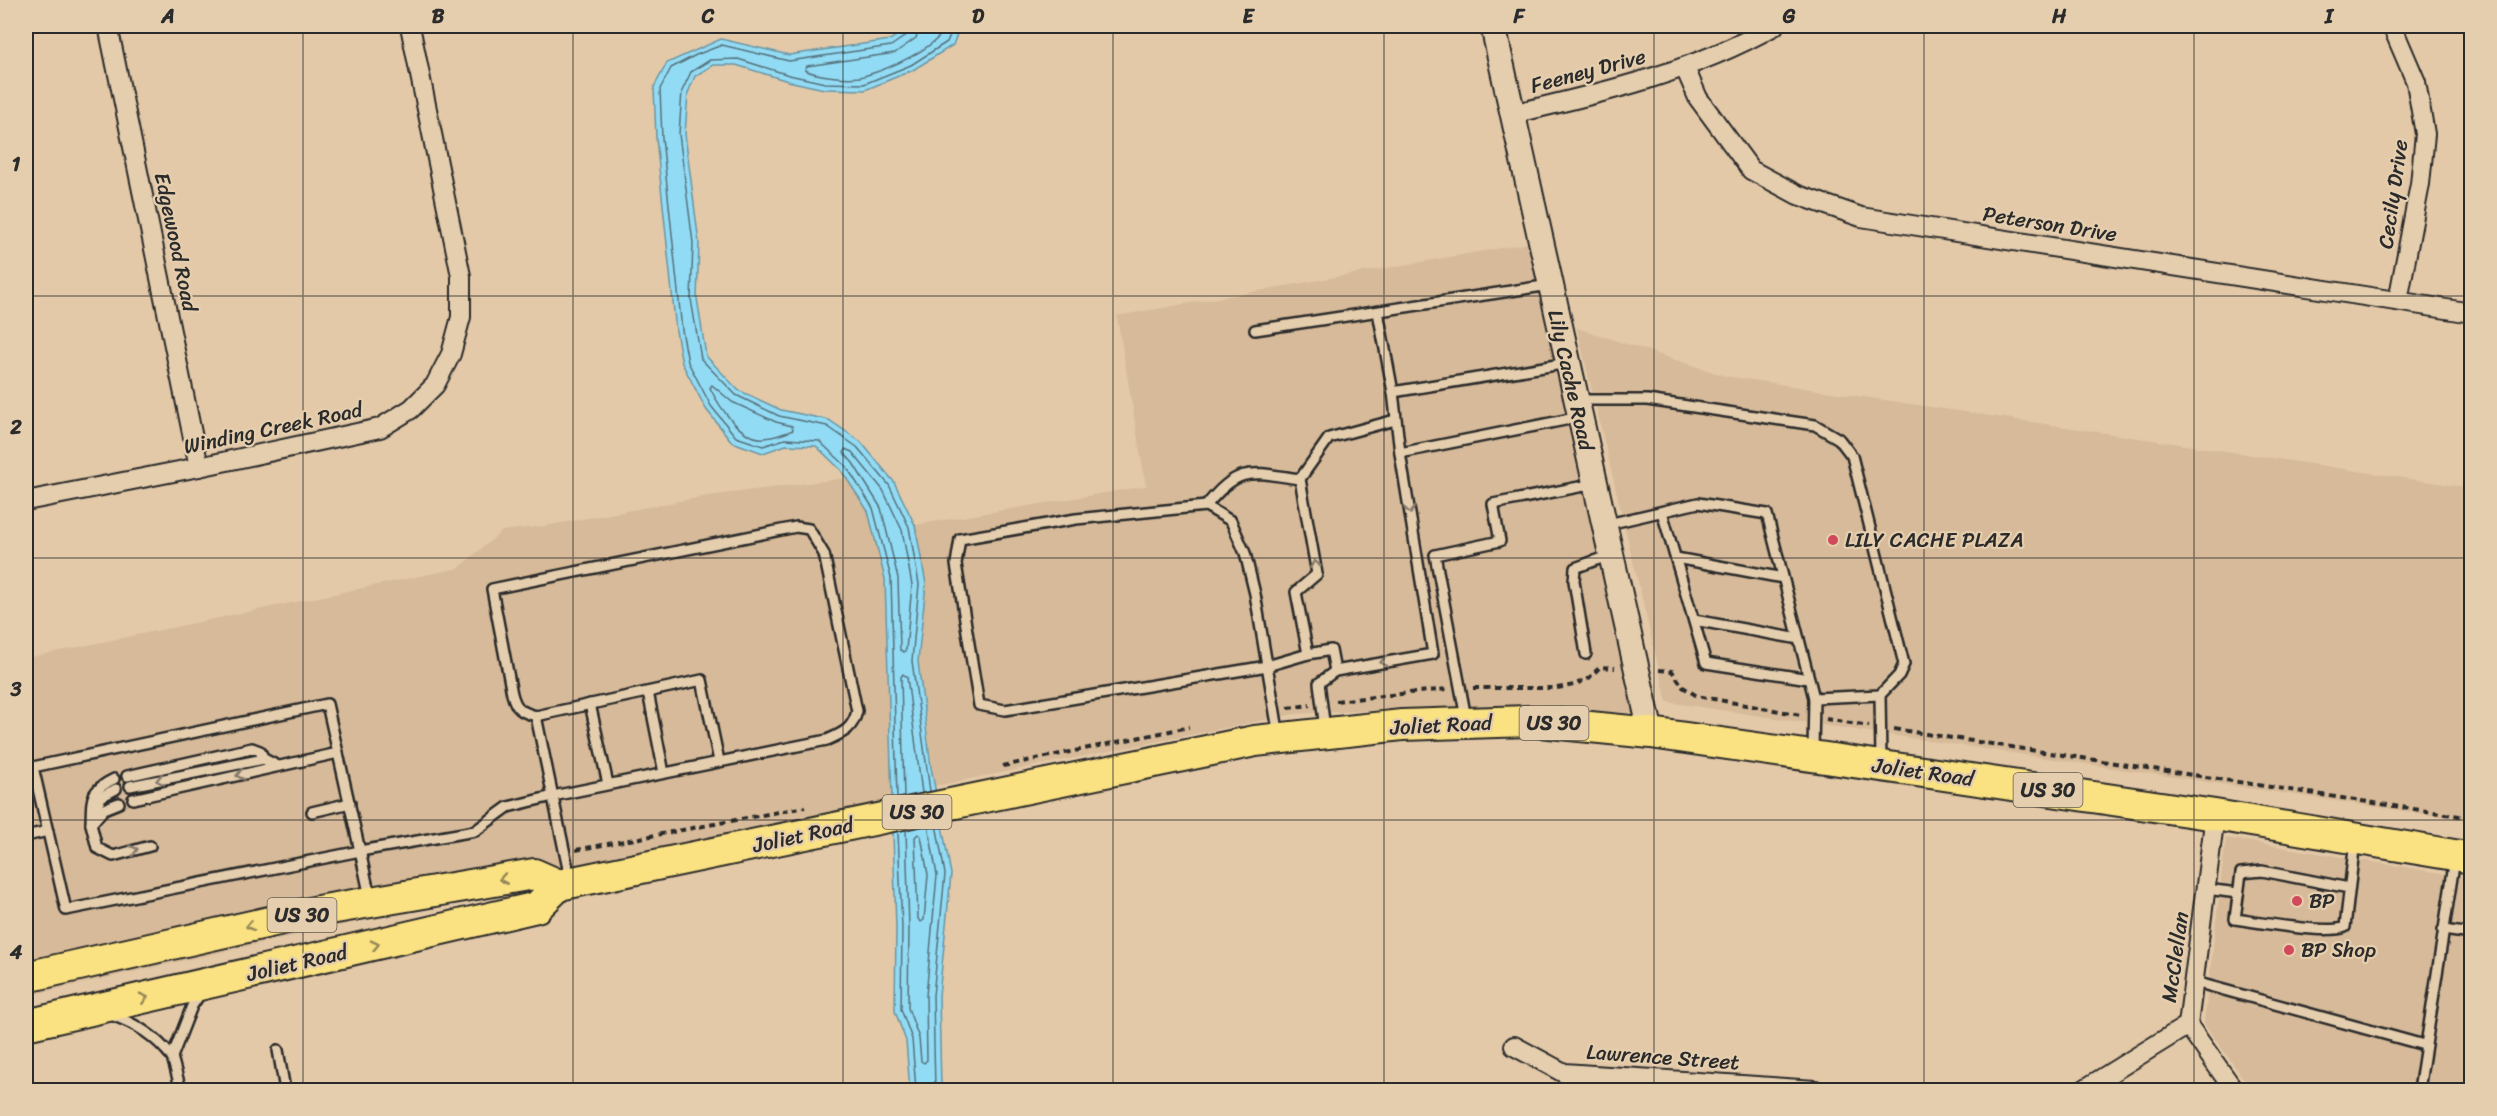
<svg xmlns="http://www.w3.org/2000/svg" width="2497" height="1116" viewBox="0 0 2497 1116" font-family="Sriracha,sans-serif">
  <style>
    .built { fill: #d6ba99 }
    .water { fill: #92dbf4; stroke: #6995a4; stroke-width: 1.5 }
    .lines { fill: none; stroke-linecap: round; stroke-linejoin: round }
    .shore { stroke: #54717b; stroke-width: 1.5 }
    .service-casing { stroke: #2b2b2b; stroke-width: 14 }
    .minor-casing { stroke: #2b2b2b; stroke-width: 22 }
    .tertiary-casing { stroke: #2b2b2b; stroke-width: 28 }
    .primary-casing { stroke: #2b2b2b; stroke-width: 34 }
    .path { stroke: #2b2b2b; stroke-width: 4; stroke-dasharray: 6 4.5; stroke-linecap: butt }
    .service { stroke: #e5ceae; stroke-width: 9 }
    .minor { stroke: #e5ceae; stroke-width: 18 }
    .tertiary { stroke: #e5ceae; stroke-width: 24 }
    .primary { stroke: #fae181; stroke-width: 30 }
    .oneway { stroke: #887c6c }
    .oneway2 { stroke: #928656 }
    .grid { fill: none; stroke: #2b2b2b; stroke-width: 1.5; stroke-opacity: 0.55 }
    .poi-dot { fill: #d1495b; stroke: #e5ceae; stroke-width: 2 }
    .labels { text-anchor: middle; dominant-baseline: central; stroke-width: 4.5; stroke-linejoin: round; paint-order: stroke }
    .shield { fill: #e5ceae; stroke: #635c52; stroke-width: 1.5 }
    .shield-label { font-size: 20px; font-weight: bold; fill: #2b2b2b }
    .street-label { font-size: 21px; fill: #2b2b2b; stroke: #e5ceae }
    .poi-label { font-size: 21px; fill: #2b2b2b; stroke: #e5ceae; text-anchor: start }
    .neatline { fill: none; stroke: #2b2b2b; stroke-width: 2 }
    .grid-label { font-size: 20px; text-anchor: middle; font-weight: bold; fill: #2b2b2b }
  </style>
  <rect width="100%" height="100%" fill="#e3c9a8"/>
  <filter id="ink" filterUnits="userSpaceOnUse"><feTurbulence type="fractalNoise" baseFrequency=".0167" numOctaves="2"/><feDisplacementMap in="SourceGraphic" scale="12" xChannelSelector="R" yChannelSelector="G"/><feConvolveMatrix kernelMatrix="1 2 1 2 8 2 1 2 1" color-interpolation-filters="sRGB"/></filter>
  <g filter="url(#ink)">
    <!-- built -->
    <g class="built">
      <polygon points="1534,242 1636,713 1468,706 1294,714 935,786 918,661 924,612 915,525 1146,486 1117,316"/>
      <polygon points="1577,328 1725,376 2471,488 2471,821 1667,702"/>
      <polygon points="847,478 868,511 885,579 891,802 26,996 26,658 459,568 502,531 545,526 708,496"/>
      <polygon points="2226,838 2471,878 2471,1090 2252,1090 2204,1024"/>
    </g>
    <!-- water -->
    <polygon class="water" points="910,26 960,26 953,45 913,70 865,90 824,89 788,81 736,65 713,65 695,76 688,93 685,134 699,243 697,298 706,356 738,390 781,410 829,420 861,442 894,482 915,525 926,584 918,661 931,767 951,874 939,996 941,1090 910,1090 906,1041 895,1011 896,928 885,579 868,511 841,470 816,446 786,445 763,453 732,442 706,409 682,363 676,331 656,138 654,87 667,63 721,39 789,55 890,40"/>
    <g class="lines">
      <!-- shore -->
      <g class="shore">
        <path d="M920,26l-4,12 -21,15 -88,13 -2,4c11,6 46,10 59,6 24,-7 74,-28 82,-50"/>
        <path d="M712,385l20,17 44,20 16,4 1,4c-7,3 -19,7 -28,8 -24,3 -46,-32 -55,-50z"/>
        <polygon points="845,449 852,452 883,490 902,530 912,585 906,650 904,652 900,650 898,578 881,508 853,463 844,453"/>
        <polyline points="930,791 912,661 919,584 909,527 889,485 857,447 827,426 779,416 736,395 701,359 691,299 693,243 679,134 682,91 691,72 710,60 738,59 789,75 825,83 864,84 911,65 947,42 954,26"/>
        <polyline points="904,797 901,677 903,674 907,677 922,793"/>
        <polyline points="897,798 891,578 873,508 846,466 819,441 785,439 763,446 736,437 711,406 688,362 682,330 662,138 660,89 671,68 696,55 722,45 789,61 891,46 911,32 913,26"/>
        <polyline points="906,830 909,928 908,1008 919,1038 921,1061 924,1063 927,1060 926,996 937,875 928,825"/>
        <polyline points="898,832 902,928 901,1009 912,1039 916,1090"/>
        <polygon points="918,834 921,836 928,875 924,920 921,922 918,919 915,837"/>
        <polyline points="935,1090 933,996 945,874 936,824"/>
      </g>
      <defs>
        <g id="service">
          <polyline points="1378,312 1393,392 1400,453 1580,417"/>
          <polyline points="1255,330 1550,285"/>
          <polyline points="1393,392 1568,363"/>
          <polyline points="1579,400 1647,400 1815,425 1839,439 1852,456 1904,664 1899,675 1880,695 1881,761"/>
          <polyline points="1395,420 1329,438 1300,479 1317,574 1296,592 1308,654 1331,650 1335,671 1433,654 1400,453"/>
          <path d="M1206,506c33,-41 45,-34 94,-27"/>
          <polyline points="1662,512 1706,663 1809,679"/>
          <polyline points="1604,525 1698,503 1767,514 1814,698 1813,751"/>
          <polyline points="1676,558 1783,578"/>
          <polyline points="1694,620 1799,639"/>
          <polyline points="1586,654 1574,581 1575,568 1610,555"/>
          <polyline points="648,692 664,773"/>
          <polyline points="1814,698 1880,695"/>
          <polyline points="590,704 608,784"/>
          <polyline points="536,716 570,878"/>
          <polyline points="1466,718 1435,555 1500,541 1493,504 1594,484"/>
          <polyline points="1325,729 1319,683 1335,671"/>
          <polyline points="1279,736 1255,594 1245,553 1231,521 1206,506 1076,519 960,539 956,564 979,705 1005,710 1267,666 1308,654"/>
          <polyline points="127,776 252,748 260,751 264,759"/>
          <polyline points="130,786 264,759 278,766"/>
          <polyline points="133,799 338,753"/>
          <polyline points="119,803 104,809 91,824 97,848 113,856 150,846"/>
          <polyline points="312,812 350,803"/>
          <polyline points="94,816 101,797 116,789"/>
          <path d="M91,824c1,-26 -2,-33 23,-45"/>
          <polyline points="26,836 48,831"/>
          <path d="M2349,888l-87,-17 -21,2 -6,46c22,3 94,16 110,8l10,-86"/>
          <polyline points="2206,889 2238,893"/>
          <path d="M370,897l-10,-46 -294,59 -33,-143 294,-63 33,147 115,-20 33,-24 45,-11 274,-56c16,-7 26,-11 30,-29l-33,-157 -15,-25 -13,-2 -304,62 20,105c4,15 9,18 24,22l166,-36 17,81"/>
          <polyline points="2443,930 2472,934"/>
          <polyline points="2195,982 2424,1045"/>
          <path d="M111,1015c26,9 44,21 61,42l20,-51 10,-15"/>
          <polyline points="278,1050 285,1090"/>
          <polyline points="172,1057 181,1090"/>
          <polyline points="2419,1090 2455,858"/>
        </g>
        <g id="minor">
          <polyline points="108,26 199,467"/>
          <polyline points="2392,26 2416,82 2425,134 2420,184 2398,301"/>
          <polyline points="1685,68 1698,98 1751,170 1798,195 1861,217 2472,313"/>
          <path d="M1512,114c91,-21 181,-42 262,-88"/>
          <polyline points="26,501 199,467 380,428 411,409 435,385 451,354 461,317 461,276 410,26"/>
          <polyline points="2215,815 2188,1025 2234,1090"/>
          <polyline points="1514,1046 1564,1073 1815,1090"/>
          <polyline points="2083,1090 2188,1025"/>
        </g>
        <polyline id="tertiary" points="1493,26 1651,733"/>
        <g id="primary">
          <polyline points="26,977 318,911 534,874 559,885"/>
          <polyline points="26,1025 537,907 559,885 1255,741 1402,725 1529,721 1651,733 1937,774 2215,815 2472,858"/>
        </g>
      </defs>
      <!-- service casing -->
      <use href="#service" class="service-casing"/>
      <!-- minor casing -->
      <use href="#minor" class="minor-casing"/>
      <!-- tertiary casing -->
      <use href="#tertiary" class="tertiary-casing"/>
      <!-- primary casing -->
      <use href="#primary" class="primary-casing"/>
      <!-- path -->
      <g class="path">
        <polyline points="1659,670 1672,671 1683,687 1697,696 1801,715"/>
        <polyline points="1473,688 1557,688 1574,685 1589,678 1600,667 1615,668"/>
        <polyline points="1336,701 1447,689"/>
        <polyline points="1288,708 1310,705"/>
        <polyline points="1826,719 1869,726"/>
        <polyline points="1894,729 2472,818"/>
        <polyline points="1003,766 1189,727"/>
        <polyline points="576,850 805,807"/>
      </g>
      <!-- service -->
      <use href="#service" class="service"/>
      <!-- minor -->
      <use href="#minor" class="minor"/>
      <!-- tertiary -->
      <use href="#tertiary" class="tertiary"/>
      <!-- primary -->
      <use href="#primary" class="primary"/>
    </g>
    <!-- one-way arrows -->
    <defs><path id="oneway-chevron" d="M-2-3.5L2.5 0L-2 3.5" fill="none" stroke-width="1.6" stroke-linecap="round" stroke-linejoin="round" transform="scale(1.5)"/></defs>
    <g class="oneway">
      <use href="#oneway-chevron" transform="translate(1410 510) rotate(81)"/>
      <use href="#oneway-chevron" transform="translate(1315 564) rotate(-100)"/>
      <use href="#oneway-chevron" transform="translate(1384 662) rotate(170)"/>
      <use href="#oneway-chevron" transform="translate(240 775) rotate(167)"/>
      <use href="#oneway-chevron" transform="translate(160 780) rotate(168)"/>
      <use href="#oneway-chevron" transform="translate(134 850) rotate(-16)"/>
    </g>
    <g class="oneway2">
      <use href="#oneway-chevron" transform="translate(503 879) rotate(170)"/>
      <use href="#oneway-chevron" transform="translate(250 926) rotate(167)"/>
      <use href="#oneway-chevron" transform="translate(375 945) rotate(-13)"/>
      <use href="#oneway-chevron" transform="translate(144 998) rotate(-13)"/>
    </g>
  </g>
  <!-- grid -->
  <path class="grid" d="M303,26v1064M573,26v1064M843,26v1064M1113,26v1064M1384,26v1064M1654,26v1064M1924,26v1064M2194,26v1064M26,296h2446M26,558h2446M26,820h2446"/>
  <!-- markers -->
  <g class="poi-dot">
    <circle cx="1833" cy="540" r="6"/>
    <circle cx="2297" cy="901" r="6"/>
    <circle cx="2289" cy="950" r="6"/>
  </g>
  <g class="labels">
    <!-- shield labels -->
    <g class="shield">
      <rect x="1519.5" y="706" width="69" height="34" rx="4.5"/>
      <rect x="2013.5" y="773" width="69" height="34" rx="4.5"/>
      <rect x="882.5" y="795" width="69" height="34" rx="4.5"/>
      <rect x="267.5" y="898" width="69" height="34" rx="4.5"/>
    </g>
    <g class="shield-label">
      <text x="1554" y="723">US 30</text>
      <text x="2048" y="790">US 30</text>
      <text x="917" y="812">US 30</text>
      <text x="302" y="915">US 30</text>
    </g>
    <!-- street labels -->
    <g class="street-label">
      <text transform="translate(1588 71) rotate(-15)">Feeney Drive</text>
      <text transform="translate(2393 194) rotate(-82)">Cecily Drive</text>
      <text transform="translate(2050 224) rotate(9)">Peterson Drive</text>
      <text transform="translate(176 242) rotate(78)">Edgewood Road</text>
      <text transform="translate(1571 380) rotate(77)">Lily Cache Road</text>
      <text transform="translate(273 428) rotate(-12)">Winding Creek Road</text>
      <text transform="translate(1441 725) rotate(-3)">Joliet Road</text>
      <text transform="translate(1923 772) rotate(8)">Joliet Road</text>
      <text transform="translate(803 835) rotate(-12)">Joliet Road</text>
      <text transform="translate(2175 957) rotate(-82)">McClellan</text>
      <text transform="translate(297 963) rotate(-13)">Joliet Road</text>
      <text transform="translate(1663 1057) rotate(4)">Lawrence Street</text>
    </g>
    <!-- poi labels -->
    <g class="poi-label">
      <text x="1845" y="540">LILY CACHE PLAZA</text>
      <text x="2309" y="901">BP</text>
      <text x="2301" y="950">BP Shop</text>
    </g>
  </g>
  <!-- margin -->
  <rect width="2497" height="1116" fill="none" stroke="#e5ceae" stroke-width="66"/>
  <rect x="33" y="33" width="2431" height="1050" class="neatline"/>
  <g class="grid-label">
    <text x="168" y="23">A</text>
    <text x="438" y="23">B</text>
    <text x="708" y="23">C</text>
    <text x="978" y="23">D</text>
    <text x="1248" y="23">E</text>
    <text x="1519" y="23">F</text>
    <text x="1789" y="23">G</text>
    <text x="2059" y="23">H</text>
    <text x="2329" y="23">I</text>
    <text x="16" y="171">1</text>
    <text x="16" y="434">2</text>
    <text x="16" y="696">3</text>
    <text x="16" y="959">4</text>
  </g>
</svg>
